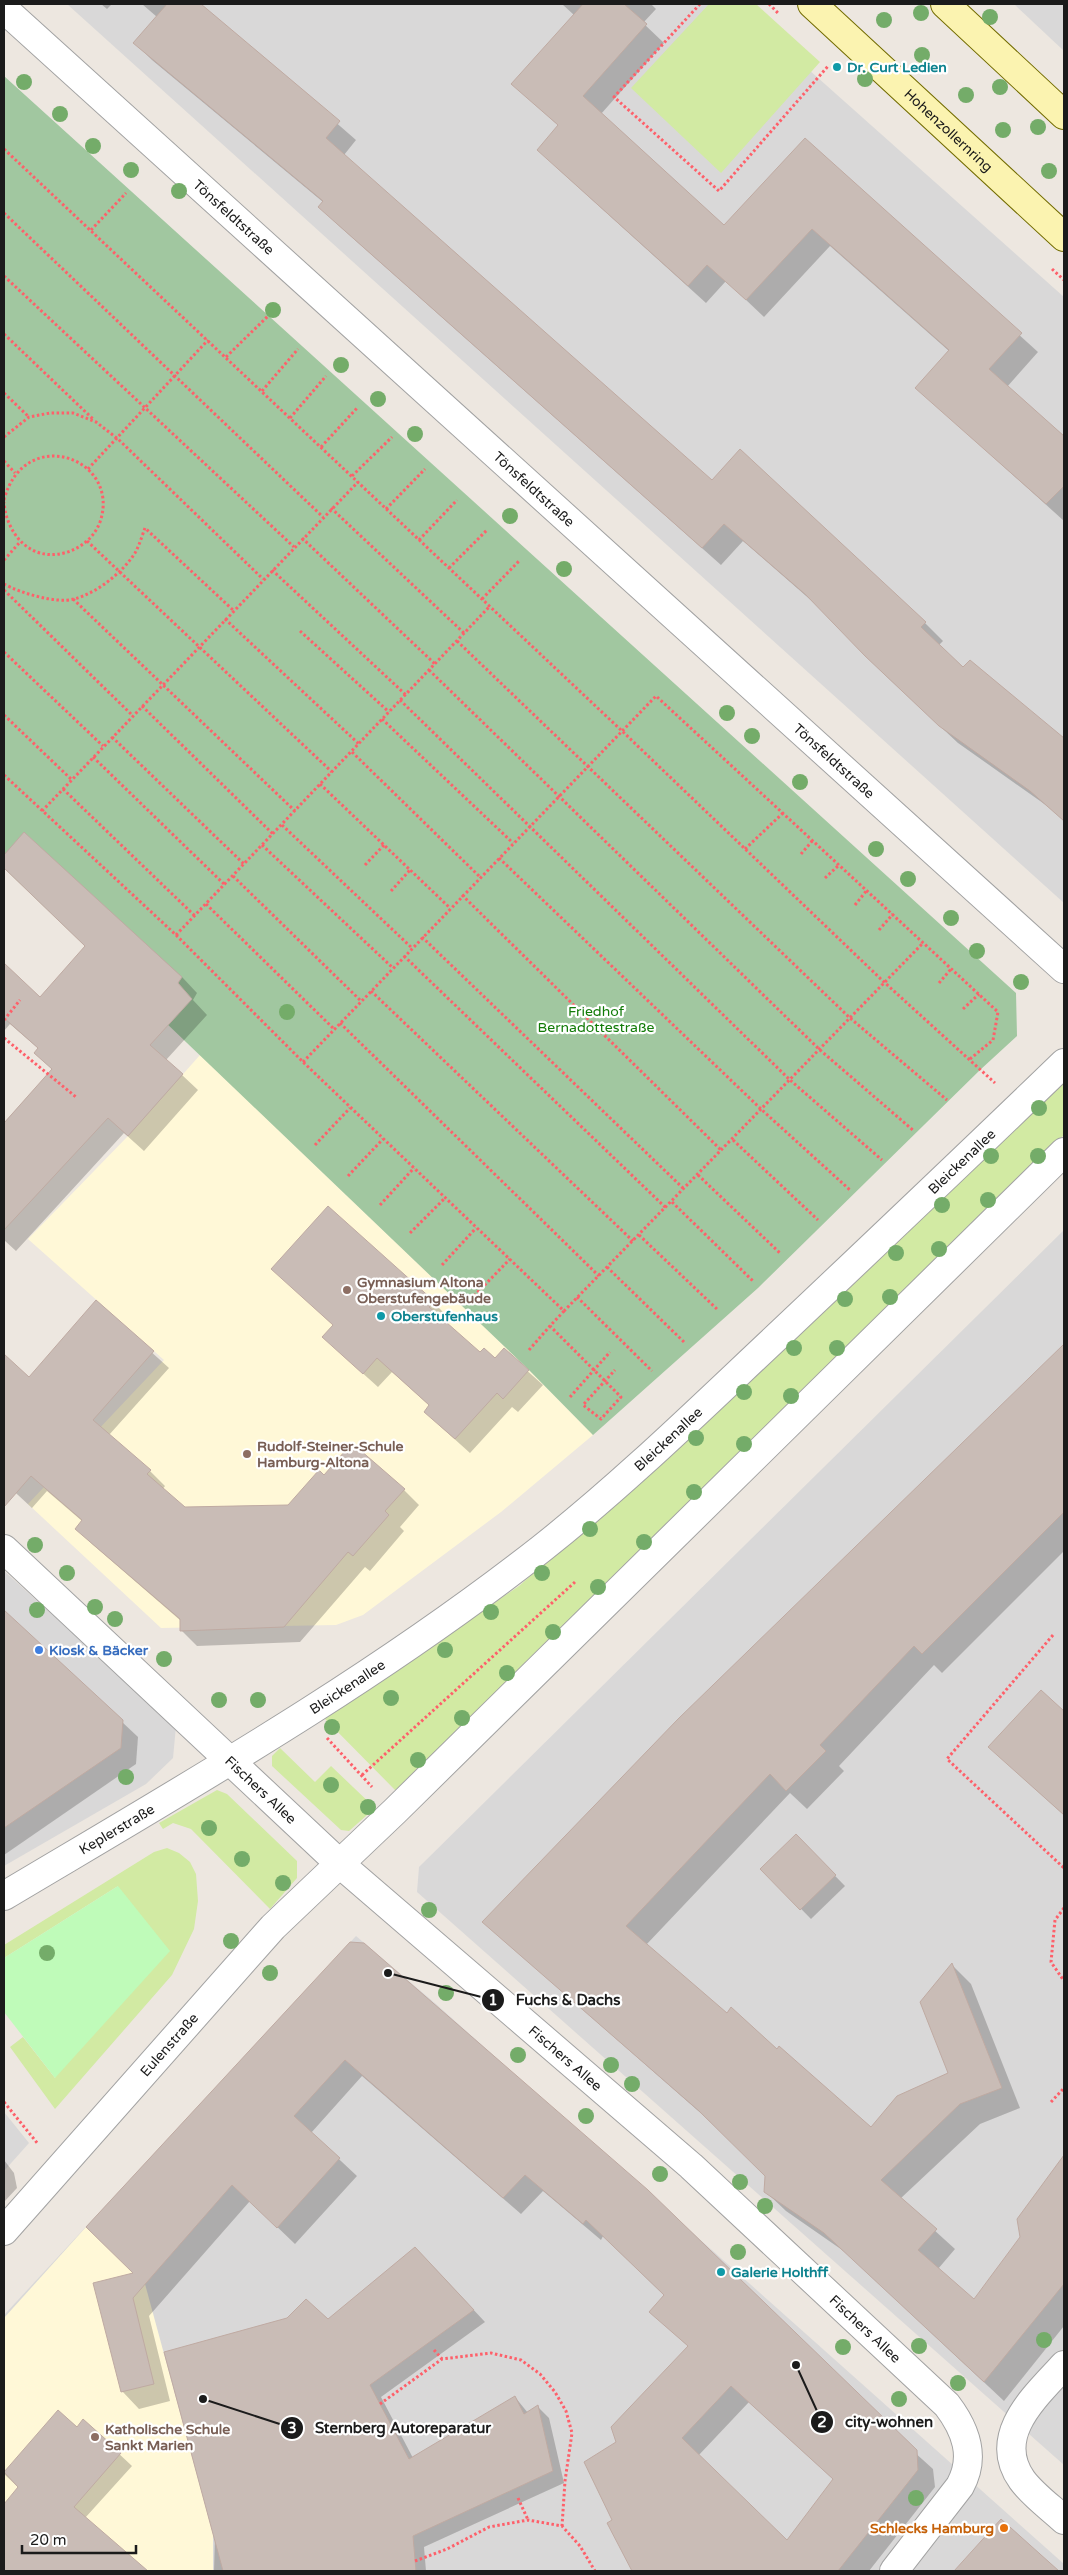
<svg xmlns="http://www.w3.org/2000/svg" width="1068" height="2575" viewBox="0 0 1068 2575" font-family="'Varela Round',sans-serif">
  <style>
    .residential { fill: #d9d8d8 }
    .education { fill: #fff8d7 }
    .grass { fill: #d2eaa3 }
    .cemetery { fill: #a1c7a0 }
    .park { fill: #bffbb9 }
    .shadow { fill: #0003; fill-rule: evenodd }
    .building { fill: #c9bcb6; stroke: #bfaaa2; fill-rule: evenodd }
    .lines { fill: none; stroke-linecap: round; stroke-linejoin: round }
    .street-casing { stroke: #a2a2a2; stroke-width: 30 }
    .secondary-casing { stroke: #736c01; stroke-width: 30 }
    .path { stroke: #fe606a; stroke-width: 3; stroke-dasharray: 2.5 2.5; stroke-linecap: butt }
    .street { stroke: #fff; stroke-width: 28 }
    .secondary { stroke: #fbf3b0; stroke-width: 28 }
    .tree { fill: #74ac69 }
    .culture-dot { fill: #0f9aa8; stroke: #fff; stroke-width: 2 }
    .education-dot { fill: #8d6e63; stroke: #fff; stroke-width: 2 }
    .shop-dot { fill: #3f7fe0; stroke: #fff; stroke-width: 2 }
    .food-dot { fill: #e8710a; stroke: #fff; stroke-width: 2 }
    .labels { text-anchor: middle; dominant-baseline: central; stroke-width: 4.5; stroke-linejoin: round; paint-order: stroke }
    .culture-label { font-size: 14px; font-weight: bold; fill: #0d838f; stroke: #fff; text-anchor: start }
    .street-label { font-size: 14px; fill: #1b1b1b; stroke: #fff }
    .park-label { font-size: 14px; fill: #117b07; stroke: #fff }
    .education-label { font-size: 14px; font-weight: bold; fill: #785e54; stroke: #fff; text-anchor: start }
    .shop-label { font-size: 14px; font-weight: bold; fill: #366cbe; stroke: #fff; text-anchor: start }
    .food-label { font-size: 14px; font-weight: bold; fill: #c56008; stroke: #fff; text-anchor: end }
    .leader { fill: none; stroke: #1b1b1b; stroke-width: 2 }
    .callout-dot { fill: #1b1b1b; stroke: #fff; stroke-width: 2 }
    .mark-label { font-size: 15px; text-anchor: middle; font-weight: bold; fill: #fff }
    .callout-label { font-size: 15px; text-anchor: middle; font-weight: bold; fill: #1b1b1b; stroke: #fff; stroke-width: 4.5; stroke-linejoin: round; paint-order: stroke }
  </style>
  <rect width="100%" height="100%" fill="#ede7e0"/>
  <!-- residential -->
  <g class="residential">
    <polygon points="67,4 735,4 1064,297 1064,903"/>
    <polygon points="1014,4 1064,4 1064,51"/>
    <polygon points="1064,1230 1064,2465 417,1892 419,1867"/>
    <polygon points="4,1571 176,1726 173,1758 146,1784 4,1866"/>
    <polygon points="356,1936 436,2004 1064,2564 1064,2571 4,2571 4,2315"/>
    <polygon points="4,2112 29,2143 4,2171"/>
  </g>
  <!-- education -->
  <g class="education">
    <polygon points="200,1055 529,1370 593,1435 501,1512 363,1615 336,1625 161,1628 28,1504 164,1360 28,1239 128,1136"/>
    <polygon points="86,2227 145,2284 213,2534 213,2571 57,2571 4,2522 4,2318"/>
  </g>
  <!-- grass -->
  <g class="grass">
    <polygon points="709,4 756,4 820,62 721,173 631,88"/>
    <polygon points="1064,1082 1064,1135 396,1791 324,1718 519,1586 707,1419"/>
    <polygon points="280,1748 315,1782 331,1766 375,1808 349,1831 341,1830 272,1766 272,1756"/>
    <polygon points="217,1790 227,1794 297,1861 297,1878 270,1909 191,1829 173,1823 163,1829 159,1823"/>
    <polygon points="167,1848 179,1853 190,1862 196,1874 198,1901 194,1929 172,1975 55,2109 10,2047 23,2037 55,2078 118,1886 4,1958 4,1945 154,1852"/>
  </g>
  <!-- cemetery -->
  <polygon class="cemetery" points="4,76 1016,993 1017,1036 980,1070 758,1288 593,1435 529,1370 4,868"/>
  <!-- park -->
  <polygon class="park" points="118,1886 170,1951 55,2078 4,2012 4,1958"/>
  <!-- shadow -->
  <g class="shadow">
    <polygon points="101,4 112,4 107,9"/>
    <polygon points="142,4 200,4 356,140 344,155 713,482 740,451 925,623 943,641 939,645 963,668 970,661 1064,740 1064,821 1050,808 958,743 884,674 821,609 743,541 721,565 337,224 320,206 323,202 152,60 135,43 157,17"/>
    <polygon points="562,4 651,4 656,9 643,23 664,43 601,114 724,227 805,139 1038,352 1007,387 1064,438 1064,521 917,388 949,351 830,246 764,317 726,281 706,303 556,167 559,126 513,84 574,15"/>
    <polygon points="24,834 182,977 197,993 193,1000 207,1015 166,1060 198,1090 144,1151 124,1133 16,1251 4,1240 4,1123 53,1069 39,1049 10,1024 4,1031 4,964 40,999 87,946 4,867 4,857"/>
    <polygon points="273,1269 433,1302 447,1316 443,1321 480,1354 495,1360 504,1350 543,1385 518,1412 512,1407 470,1453 440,1426 430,1406 392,1372 378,1387 338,1351 334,1326"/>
    <polygon points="96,1302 169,1368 109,1435 150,1471 165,1486 162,1490 184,1508 289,1506 324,1477 404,1490 419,1505 400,1527 404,1531 370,1571 365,1567 300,1642 197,1646 181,1630 181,1621 92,1544 76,1528 82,1521 47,1491 32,1508 4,1482 4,1356 29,1379"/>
    <polygon points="1064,1346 1064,1551 942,1673 934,1665 839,1766 844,1771 807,1809 790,1793 646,1945 727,2014 777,2050 871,2128 950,2074 952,1965 971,1984 1020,2108 980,2124 900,2199 955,2249 938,2269 974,2301 1021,2237 1043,2186 1064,2162 1064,2326 1004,2401 845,2252 786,2211 766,2192 766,2176 720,2130 483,1922"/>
    <polygon points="4,1611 138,1737 136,1764 4,1855"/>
    <polygon points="1041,1691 1064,1713 1064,1815 1010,1766"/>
    <polygon points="796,1836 845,1886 811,1919 762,1869"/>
    <path d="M350,1944l583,525 2,18 -66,84h-236l-24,-48 4,-3 5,-77 71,-96 -38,-35 14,-16 -62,-60 -2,4 -58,-49 -22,23 -159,-138 -51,57 46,43 -62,68 -45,-43 -101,115 21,85 -31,8 -17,-18 13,-117zM749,2402l85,78 -47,62 -89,-86z"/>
    <polygon points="4,2160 14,2173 17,2188 4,2202"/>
    <polygon points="427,2260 485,2322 381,2397 413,2458 515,2397 528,2413 538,2407 549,2418 564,2483 424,2547 426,2571 305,2571 292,2421 280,2421 266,2571 214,2571 215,2535 328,2321"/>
    <polygon points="59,2412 78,2428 84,2421 132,2466 85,2518 146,2571 4,2571 4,2506 19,2488 4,2474"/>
    <polygon points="1001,2521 1056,2571 955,2571"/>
  </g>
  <!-- building -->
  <g class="building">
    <polygon points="167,4 201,4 340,121 326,138 712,480 740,449 926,622 921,627 963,667 970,660 1064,738 1064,821 1030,791 939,726 865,656 806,595 724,524 702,548 318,207 323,201 133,43"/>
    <polygon points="583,4 624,4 647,24 583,96 724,225 805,138 1022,333 989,369 1064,436 1064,486 1046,504 915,388 949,350 812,229 746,300 707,265 688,286 537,150 558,125 511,84"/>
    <polygon points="24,832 182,977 178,983 192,999 150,1045 183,1074 128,1136 108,1118 4,1230 4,1123 52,1069 34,1053 38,1048 4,1018 4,963 40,997 85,946 4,868 4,855"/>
    <polygon points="328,1206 434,1301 429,1307 480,1352 484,1348 495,1358 504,1348 529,1370 503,1399 497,1393 455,1439 424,1412 429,1405 377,1358 363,1374 322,1337 333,1325 271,1269"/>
    <polygon points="96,1300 154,1351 93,1420 151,1470 147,1474 185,1507 288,1505 319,1470 324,1475 352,1443 405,1489 385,1511 389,1515 353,1556 348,1552 284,1627 180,1631 180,1619 75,1529 82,1520 31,1476 4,1507 4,1354 29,1377"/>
    <polygon points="1064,1344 1064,1512 922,1654 914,1646 820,1745 826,1751 786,1791 770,1774 626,1926 727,2013 731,2007 777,2049 779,2046 871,2127 897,2096 948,2073 920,2002 952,1963 1002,2088 960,2104 881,2180 937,2229 918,2250 974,2299 1020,2237 1017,2219 1064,2155 1064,2284 984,2382 824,2233 764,2192 765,2176 699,2111 482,1922 678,1719"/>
    <polygon points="4,1610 123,1720 121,1748 4,1828"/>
    <polygon points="1041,1690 1064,1711 1064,1815 988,1747"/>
    <polygon points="796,1834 836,1875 800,1910 760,1869"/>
    <path d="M350,1942l14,1 284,247 269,260 1,20 -80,101h-206l-25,-48 5,-3 -28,-58 32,-20 -5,-15 77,-81 -39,-34 15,-17 -78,-75 -3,4 -58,-49 -22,23 -158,-138 -51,56 46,42 -63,70 -45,-43 -99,113 21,86 -33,8 -28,-109 40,-10 -47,-46zM731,2386l102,93 -46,61 -105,-102z"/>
    <polygon points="415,2247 474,2310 370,2385 409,2459 515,2396 524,2414 538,2405 553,2471 413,2536 416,2571 223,2571 164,2352 287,2318 306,2299 328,2319"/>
    <polygon points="58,2410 77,2427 83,2419 121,2453 74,2507 148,2571 4,2571 4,2504 18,2487 4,2472"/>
    <polygon points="1001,2519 1059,2571 954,2571"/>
  </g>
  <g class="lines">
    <defs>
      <g id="street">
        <path id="s1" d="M4,9l1060,960"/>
        <path id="s2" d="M4,1549l336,315 351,302 256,239c19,25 29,52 13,81l-66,85"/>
        <path id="s3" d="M4,1896c183,-109 369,-215 537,-347 85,-67 163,-144 242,-218 94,-89 188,-178 281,-268"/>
        <path id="s4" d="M4,2231l269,-304 122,-116 669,-659"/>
        <path d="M1064,2365c-27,30 -74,70 -42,115 11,15 28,27 42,40"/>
      </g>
      <g id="secondary">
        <path id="s5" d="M812,4l252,233"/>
        <polyline points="945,4 1064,115"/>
      </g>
    </defs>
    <!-- street casing -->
    <use href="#street" class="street-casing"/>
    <!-- secondary casing -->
    <use href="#secondary" class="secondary-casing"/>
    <!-- path -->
    <g class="path">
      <polyline points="700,4 614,97 719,191 829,65"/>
      <polyline points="769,4 779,14"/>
      <polyline points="4,149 621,730 884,982 995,1083"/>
      <polyline points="4,213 323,517"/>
      <polyline points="91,230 126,193"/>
      <polyline points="1052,269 1064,280"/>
      <polyline points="4,276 294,547"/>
      <polyline points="4,334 94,420"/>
      <polyline points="226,357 268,316"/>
      <polyline points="262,391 298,349"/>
      <polyline points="4,393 29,417"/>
      <polyline points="290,418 326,376"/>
      <polyline points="4,437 29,417 50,413 73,413 96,422 118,439 263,579"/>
      <polyline points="321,447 358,407"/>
      <polyline points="4,461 15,473"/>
      <polyline points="88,469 208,340"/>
      <polyline points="352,476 392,437"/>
      <path d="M4,500c20,-77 118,-42 96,22 -6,16 -20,27 -36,31 -35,9 -58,-21 -60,-51"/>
      <polyline points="331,508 464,633"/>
      <polyline points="386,509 425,469"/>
      <polyline points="302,538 435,664"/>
      <polyline points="419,540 457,500"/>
      <polyline points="87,541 332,772"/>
      <polyline points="4,560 20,542"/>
      <polyline points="449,568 487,530"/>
      <polyline points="272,570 406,695"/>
      <path d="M4,584c16,9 53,20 70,15 23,-6 48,-26 61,-46 4,-7 7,-17 10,-25l88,82"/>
      <polyline points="4,590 132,715"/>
      <polyline points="73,599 295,811"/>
      <polyline points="482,599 519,561"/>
      <polyline points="225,619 359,744"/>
      <polyline points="300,631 389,712"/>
      <polyline points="457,641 850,1018 947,1100"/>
      <polyline points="4,652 103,746"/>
      <polyline points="429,670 820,1050 914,1131"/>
      <polyline points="400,700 790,1080 882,1160"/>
      <polyline points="142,706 273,834"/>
      <polyline points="4,715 72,780"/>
      <polyline points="382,719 513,843"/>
      <polyline points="112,737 244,864"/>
      <polyline points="352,752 480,877"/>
      <polyline points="93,757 224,884"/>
      <polyline points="4,775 176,935 303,1062 564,1311 923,943"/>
      <polyline points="320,784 450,908"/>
      <polyline points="63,789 195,916"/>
      <polyline points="42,811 358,482"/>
      <polyline points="282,825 412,948"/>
      <polyline points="262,845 393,968"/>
      <polyline points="745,849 783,813"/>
      <polyline points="801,854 813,840"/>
      <polyline points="499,858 762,1110 850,1190"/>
      <polyline points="365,865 384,845"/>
      <polyline points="233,876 361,1001"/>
      <polyline points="825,878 839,865"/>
      <polyline points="391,891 410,870"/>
      <polyline points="462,895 722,1151"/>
      <polyline points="206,904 334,1029"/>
      <polyline points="855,905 867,890"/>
      <polyline points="879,930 893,914"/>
      <polyline points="176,935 490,606"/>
      <polyline points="422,937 684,1189"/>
      <polyline points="404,956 666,1208"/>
      <polyline points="939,983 951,969"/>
      <polyline points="371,991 633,1241"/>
      <polyline points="963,1009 979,994"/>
      <polyline points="4,1020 20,1000"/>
      <polyline points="340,1023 599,1276"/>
      <polyline points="4,1038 76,1097"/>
      <polyline points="303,1062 656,696 998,1012 993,1040 970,1059"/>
      <polyline points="733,1140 818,1220"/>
      <polyline points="315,1145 350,1108"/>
      <polyline points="698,1175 781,1254"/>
      <polyline points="348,1176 383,1139"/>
      <polyline points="672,1202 753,1281"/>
      <polyline points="380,1205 414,1168"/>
      <polyline points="410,1233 445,1198"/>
      <polyline points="639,1235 718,1310"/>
      <polyline points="442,1265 476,1228"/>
      <polyline points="607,1267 685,1343"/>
      <polyline points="474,1296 510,1259"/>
      <polyline points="577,1297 652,1371"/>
      <polyline points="564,1311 550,1326 621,1397 601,1419 583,1405 615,1370"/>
      <polyline points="529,1350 550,1326"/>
      <polyline points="570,1397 610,1352"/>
      <polyline points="1053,1635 947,1759 1064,1868"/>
      <polyline points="327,1738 372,1787"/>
      <polyline points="362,1775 575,1582"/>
      <polyline points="1064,1908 1055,1920 1051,1962 1064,1981"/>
      <polyline points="4,2102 38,2144"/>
      <polyline points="1051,2102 1064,2088"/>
      <polyline points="434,2350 442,2359"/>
      <polyline points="380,2404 442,2359 491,2353 521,2360 540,2374 555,2392 566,2411 572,2433 565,2481 562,2526"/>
      <polyline points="518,2498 528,2520"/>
      <polyline points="415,2561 447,2549 489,2527 528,2520 562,2526 580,2546 595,2571"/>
    </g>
    <!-- street -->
    <use href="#street" class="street"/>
    <!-- secondary -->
    <use href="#secondary" class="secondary"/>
  </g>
  <!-- trees -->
  <g class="tree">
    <circle cx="921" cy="13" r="8"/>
    <circle cx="990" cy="17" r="8"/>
    <circle cx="884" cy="20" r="8"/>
    <circle cx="922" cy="55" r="8"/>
    <circle cx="865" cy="79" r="8"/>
    <circle cx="24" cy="82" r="8"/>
    <circle cx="1000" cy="87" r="8"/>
    <circle cx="966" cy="95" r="8"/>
    <circle cx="60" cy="114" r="8"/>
    <circle cx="1038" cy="127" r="8"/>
    <circle cx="1003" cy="130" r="8"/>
    <circle cx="93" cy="146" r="8"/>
    <circle cx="131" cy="170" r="8"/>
    <circle cx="1049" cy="171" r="8"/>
    <circle cx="179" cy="191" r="8"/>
    <circle cx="273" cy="310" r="8"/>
    <circle cx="341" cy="365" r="8"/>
    <circle cx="378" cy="399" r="8"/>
    <circle cx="415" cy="434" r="8"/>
    <circle cx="510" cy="516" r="8"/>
    <circle cx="564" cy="569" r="8"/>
    <circle cx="727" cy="713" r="8"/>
    <circle cx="752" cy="736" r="8"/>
    <circle cx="800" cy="782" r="8"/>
    <circle cx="876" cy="849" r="8"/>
    <circle cx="908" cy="879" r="8"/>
    <circle cx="951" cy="918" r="8"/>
    <circle cx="977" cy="951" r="8"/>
    <circle cx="1021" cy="982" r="8"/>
    <circle cx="287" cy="1012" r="8"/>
    <circle cx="1039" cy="1108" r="8"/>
    <circle cx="991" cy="1156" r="8"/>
    <circle cx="1038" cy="1156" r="8"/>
    <circle cx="988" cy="1200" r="8"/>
    <circle cx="942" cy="1205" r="8"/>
    <circle cx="939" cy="1249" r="8"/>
    <circle cx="896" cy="1253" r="8"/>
    <circle cx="890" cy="1297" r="8"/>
    <circle cx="845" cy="1299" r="8"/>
    <circle cx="794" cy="1348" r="8"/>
    <circle cx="837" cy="1348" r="8"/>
    <circle cx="744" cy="1392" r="8"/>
    <circle cx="791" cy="1396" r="8"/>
    <circle cx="696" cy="1438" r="8"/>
    <circle cx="744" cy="1444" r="8"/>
    <circle cx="694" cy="1492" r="8"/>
    <circle cx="590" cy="1529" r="8"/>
    <circle cx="644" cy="1542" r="8"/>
    <circle cx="35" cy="1545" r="8"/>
    <circle cx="67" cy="1573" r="8"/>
    <circle cx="542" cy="1573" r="8"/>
    <circle cx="598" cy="1587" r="8"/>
    <circle cx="95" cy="1607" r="8"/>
    <circle cx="37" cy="1610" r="8"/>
    <circle cx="491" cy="1612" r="8"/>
    <circle cx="115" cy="1619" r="8"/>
    <circle cx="553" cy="1632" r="8"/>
    <circle cx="445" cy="1650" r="8"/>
    <circle cx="164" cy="1659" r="8"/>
    <circle cx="507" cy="1673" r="8"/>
    <circle cx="391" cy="1698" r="8"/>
    <circle cx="219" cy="1700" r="8"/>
    <circle cx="258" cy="1700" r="8"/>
    <circle cx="462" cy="1718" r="8"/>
    <circle cx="332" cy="1727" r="8"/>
    <circle cx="418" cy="1760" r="8"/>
    <circle cx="126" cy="1777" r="8"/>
    <circle cx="331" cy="1785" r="8"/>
    <circle cx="368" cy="1807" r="8"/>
    <circle cx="209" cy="1828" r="8"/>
    <circle cx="242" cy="1859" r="8"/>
    <circle cx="283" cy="1883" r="8"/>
    <circle cx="429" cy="1910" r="8"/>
    <circle cx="231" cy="1941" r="8"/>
    <circle cx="47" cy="1953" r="8"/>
    <circle cx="270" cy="1973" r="8"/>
    <circle cx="446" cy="1993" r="8"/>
    <circle cx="518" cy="2055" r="8"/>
    <circle cx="611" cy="2065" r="8"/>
    <circle cx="632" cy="2084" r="8"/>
    <circle cx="586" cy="2116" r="8"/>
    <circle cx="660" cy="2174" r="8"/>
    <circle cx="740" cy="2182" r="8"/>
    <circle cx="765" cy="2206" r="8"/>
    <circle cx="738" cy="2252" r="8"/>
    <circle cx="1044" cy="2340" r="8"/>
    <circle cx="919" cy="2346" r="8"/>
    <circle cx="843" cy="2347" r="8"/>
    <circle cx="958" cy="2383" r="8"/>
    <circle cx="899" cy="2399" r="8"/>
    <circle cx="916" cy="2498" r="8"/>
  </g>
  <!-- markers -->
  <g class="culture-dot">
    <circle cx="837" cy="67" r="5"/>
    <circle cx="381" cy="1316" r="5"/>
    <circle cx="721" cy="2272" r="5"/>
  </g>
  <g class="education-dot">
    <circle cx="347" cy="1290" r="5"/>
    <circle cx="247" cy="1454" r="5"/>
    <circle cx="95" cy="2437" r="5"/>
  </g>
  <circle class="shop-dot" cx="39" cy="1650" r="5"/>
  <circle class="food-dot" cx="1004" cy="2528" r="5"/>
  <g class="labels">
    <!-- culture labels -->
    <g class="culture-label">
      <text x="847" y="67">Dr. Curt Ledien</text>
      <text x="391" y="1316">Oberstufenhaus</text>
      <text x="731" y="2272">Galerie Holthff</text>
    </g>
    <!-- street labels -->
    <g class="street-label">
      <text stroke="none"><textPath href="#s5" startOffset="186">Hohenzollernring</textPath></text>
      <text stroke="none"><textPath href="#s1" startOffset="310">Tönsfeldtstraße</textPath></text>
      <text stroke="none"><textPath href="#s1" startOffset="715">Tönsfeldtstraße</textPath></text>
      <text stroke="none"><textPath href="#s1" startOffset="1120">Tönsfeldtstraße</textPath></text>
      <text stroke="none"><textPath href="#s3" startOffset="1212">Bleickenallee</textPath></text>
      <text stroke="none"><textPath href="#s3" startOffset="808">Bleickenallee</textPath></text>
      <text stroke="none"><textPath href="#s3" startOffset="402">Bleickenallee</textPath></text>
      <text stroke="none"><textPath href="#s2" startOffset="352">Fischers Allee</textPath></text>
      <text stroke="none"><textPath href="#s3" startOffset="131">Keplerstraße</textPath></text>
      <text stroke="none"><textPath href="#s4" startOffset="249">Eulenstraße</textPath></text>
      <text stroke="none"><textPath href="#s2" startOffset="758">Fischers Allee</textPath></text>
      <text stroke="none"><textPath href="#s2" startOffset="1162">Fischers Allee</textPath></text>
    </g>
    <!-- park labels -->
    <g class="park-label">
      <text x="596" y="1011">Friedhof<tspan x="596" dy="16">Bernadottestraße</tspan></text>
    </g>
    <!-- education labels -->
    <g class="education-label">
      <text x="357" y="1282">Gymnasium Altona<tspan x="357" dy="16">Oberstufengebäude</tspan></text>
      <text x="257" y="1446">Rudolf-Steiner-Schule<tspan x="257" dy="16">Hamburg-Altona</tspan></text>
      <text x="105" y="2429">Katholische Schule<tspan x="105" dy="16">Sankt Marien</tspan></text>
    </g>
    <!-- shop labels -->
    <g class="shop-label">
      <text x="49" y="1650">Kiosk &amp; Bäcker</text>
    </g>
    <!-- food labels -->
    <g class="food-label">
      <text x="994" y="2528">Schlecks Hamburg</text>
    </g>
  </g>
  <!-- callouts -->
  <path class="leader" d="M388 1973L493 2000M796 2365L822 2422M203 2399L292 2428"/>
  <g class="callout-dot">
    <circle cx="388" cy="1973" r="5"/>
    <circle cx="796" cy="2365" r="5"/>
    <circle cx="203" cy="2399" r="5"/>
    <circle cx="493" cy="2000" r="12"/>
    <circle cx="822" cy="2422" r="12"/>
    <circle cx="292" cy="2428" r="12"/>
  </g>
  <g class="mark-label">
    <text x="493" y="2005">1</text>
    <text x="822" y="2427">2</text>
    <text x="292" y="2433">3</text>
  </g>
  <g class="callout-label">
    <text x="568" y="2005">Fuchs &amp; Dachs</text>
    <text x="889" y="2427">city-wohnen</text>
    <text x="403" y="2433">Sternberg Autoreparatur</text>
  </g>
  <!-- border -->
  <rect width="1068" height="2575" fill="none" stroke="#1b1b1b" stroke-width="10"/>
  <!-- scale -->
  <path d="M22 2545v8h114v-8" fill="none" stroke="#1b1b1b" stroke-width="2.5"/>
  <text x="30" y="2545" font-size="15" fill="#1b1b1b" stroke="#ffffff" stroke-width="4" paint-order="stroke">20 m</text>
</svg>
